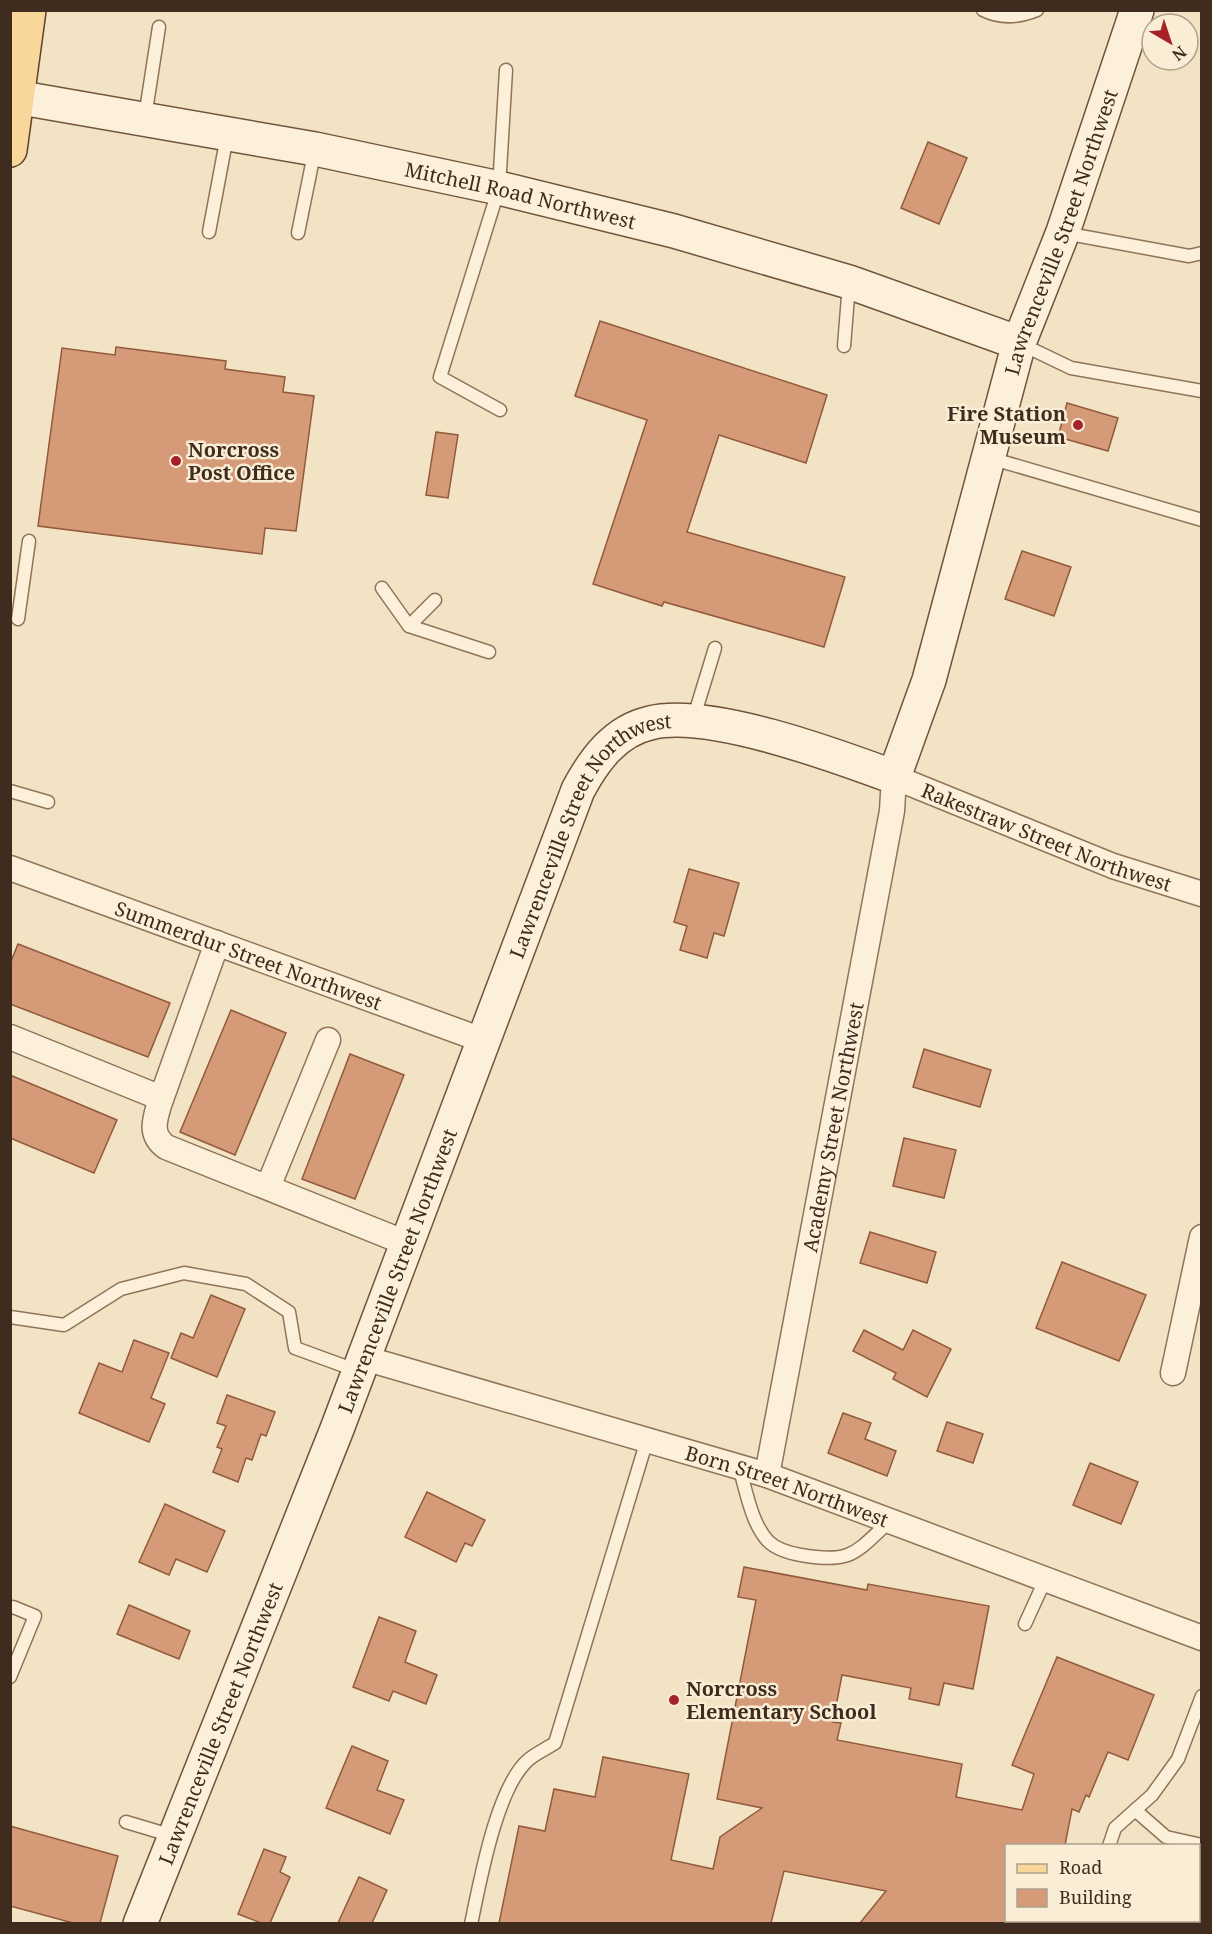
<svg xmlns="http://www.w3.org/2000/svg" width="1212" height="1934" viewBox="0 0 1212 1934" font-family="'Noto Serif',serif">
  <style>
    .building { fill: #d59a77; stroke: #925a3c; stroke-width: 1.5 }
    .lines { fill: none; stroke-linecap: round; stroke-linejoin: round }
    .lane-casing { stroke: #907459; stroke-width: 15 }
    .street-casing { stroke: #907459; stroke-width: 27 }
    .secondary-casing { stroke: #72543c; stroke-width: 36 }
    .primary-casing { stroke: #5e412d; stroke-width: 36 }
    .lane { stroke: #fcf0da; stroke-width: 12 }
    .street { stroke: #fcf0da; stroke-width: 24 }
    .secondary { stroke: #fcf0da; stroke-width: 33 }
    .primary { stroke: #f9d79a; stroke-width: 33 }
    .poi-dot { fill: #a62229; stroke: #f9edd6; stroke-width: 2 }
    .labels { text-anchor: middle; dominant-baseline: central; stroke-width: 5; stroke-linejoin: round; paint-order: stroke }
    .street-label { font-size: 20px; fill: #3f2c1e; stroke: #f9edd6 }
    .poi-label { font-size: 20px; font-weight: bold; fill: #3f2c1e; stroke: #f9edd6; text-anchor: start }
  </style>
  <rect width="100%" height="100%" fill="#f3e3c5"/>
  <!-- building -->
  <g class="building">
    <polygon points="928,142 967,158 939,224 901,208"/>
    <polygon points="600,321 827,395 806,463 719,435 687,532 845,577 824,647 664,602 662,606 593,584 647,420 575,396"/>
    <polygon points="116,347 226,361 225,369 285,377 283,392 314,396 296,531 265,528 262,554 38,526 62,348 115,355"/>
    <polygon points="1067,403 1118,418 1108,451 1058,437"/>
    <polygon points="436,432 458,435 448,498 426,495"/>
    <polygon points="1022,551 1071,567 1054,616 1005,599"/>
    <polygon points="689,869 739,883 724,936 714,933 707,958 680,950 687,926 674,922"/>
    <polygon points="18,944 170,1003 148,1057 10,1004 10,964"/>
    <polygon points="231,1010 286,1033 235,1155 180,1132"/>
    <polygon points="924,1049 991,1070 980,1107 913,1087"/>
    <polygon points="350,1054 404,1075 355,1199 302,1179"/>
    <polygon points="10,1075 117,1120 94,1173 10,1138"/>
    <polygon points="904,1138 956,1150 944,1198 893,1186"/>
    <polygon points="870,1232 936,1252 927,1283 860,1263"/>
    <polygon points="1062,1262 1146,1295 1119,1361 1036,1328"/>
    <polygon points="211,1295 245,1309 217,1377 171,1358 181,1333 193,1338"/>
    <polygon points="864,1330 903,1350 913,1330 951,1349 927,1397 893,1379 896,1373 853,1351"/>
    <polygon points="134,1340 169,1353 151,1398 165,1404 149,1442 79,1413 99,1363 122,1372"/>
    <polygon points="227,1395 275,1412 266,1436 261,1434 252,1460 246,1458 238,1482 213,1472 222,1449 217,1447 226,1426 217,1423"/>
    <polygon points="843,1413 871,1423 865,1439 896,1451 887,1476 828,1453"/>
    <polygon points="947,1422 983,1434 973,1463 937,1451"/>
    <polygon points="1090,1463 1138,1482 1121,1524 1073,1505"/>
    <polygon points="427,1492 485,1520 472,1546 465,1543 456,1562 405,1537"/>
    <polygon points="165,1504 225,1531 207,1572 176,1559 169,1575 139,1562"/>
    <polygon points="744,1567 867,1590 868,1584 989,1606 973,1689 944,1683 939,1705 909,1699 911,1688 842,1675 833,1722 841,1723 837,1740 962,1764 956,1797 1022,1810 1034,1774 1012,1765 1057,1657 1154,1695 1128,1760 1108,1752 1089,1797 1086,1795 1079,1812 1072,1809 1065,1845 1006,1845 1006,1923 860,1923 886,1891 784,1871 771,1923 499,1923 519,1826 545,1831 554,1789 595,1797 603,1757 689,1774 671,1860 713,1869 720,1837 762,1808 717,1799 756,1600 738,1597"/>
    <polygon points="129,1605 190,1631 179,1659 117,1634"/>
    <polygon points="379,1617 416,1631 405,1662 437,1675 426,1704 393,1691 389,1701 353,1687"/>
    <polygon points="352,1746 388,1761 377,1790 404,1800 390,1834 326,1808"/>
    <polygon points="10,1826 118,1856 100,1923 73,1923 10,1906"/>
    <polygon points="264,1849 286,1857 280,1872 290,1877 270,1923 261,1923 238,1914"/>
    <polygon points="359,1877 387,1890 372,1923 338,1923"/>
  </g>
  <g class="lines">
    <defs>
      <g id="lane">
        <path d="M983,10c18,9 37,7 54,0"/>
        <polyline points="145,117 159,27"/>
        <polyline points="209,232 227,136"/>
        <polyline points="298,233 315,149"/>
        <polyline points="1064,233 1189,256 1202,253"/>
        <polyline points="1021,344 1071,368 1202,391"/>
        <polyline points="844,346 849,284"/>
        <polyline points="500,410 440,377 499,188 506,70"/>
        <polyline points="990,458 1202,520"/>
        <polyline points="382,588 409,626 489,652"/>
        <polyline points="18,619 29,541"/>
        <polyline points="409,626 435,600"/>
        <polyline points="693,720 715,648"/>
        <polyline points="10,791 48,802"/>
        <polyline points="10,1317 64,1325 121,1289 184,1273 246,1284 289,1312 295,1348 358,1371"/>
        <path d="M739,1467c7,22 12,56 29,74 9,9 21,12 33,14 51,9 54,-2 90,-35"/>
        <polyline points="1025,1624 1046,1578"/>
        <polyline points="10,1677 35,1616 13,1607"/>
        <polyline points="1135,1810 1166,1837 1202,1845"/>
        <polyline points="126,1822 173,1836"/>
        <polyline points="1109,1846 1115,1828 1152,1795 1178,1759 1202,1696"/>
        <path d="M471,1924c9,-42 25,-134 56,-163 7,-7 19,-12 28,-18l92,-303"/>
      </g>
      <g id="street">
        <path id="s1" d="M10,868l475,173"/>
        <path d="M217,943l-58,162c-5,17 -9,30 7,42l240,96"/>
        <polyline points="10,1037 161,1098"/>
        <polyline points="268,1187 328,1040"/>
        <path id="s2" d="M364,1358l403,117 435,163"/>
        <polyline points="1173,1373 1202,1237"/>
        <path id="s3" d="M767,1475l125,-664 2,-34 219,89 89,28"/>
      </g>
      <g id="secondary">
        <path id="s4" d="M10,96l305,53 184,39 175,43 175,51 170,61"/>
        <path id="s5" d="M140,1924l197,-495 241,-639c16,-30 37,-59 72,-67 58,-15 187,33 244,54l35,-97 90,-337 44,-111 74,-222"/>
      </g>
      <polyline id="primary" points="10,150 29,10"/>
    </defs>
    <!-- lane casing -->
    <use href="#lane" class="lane-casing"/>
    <!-- street casing -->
    <use href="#street" class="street-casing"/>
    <!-- secondary casing -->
    <use href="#secondary" class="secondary-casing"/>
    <!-- primary casing -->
    <use href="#primary" class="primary-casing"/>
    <!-- lane -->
    <use href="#lane" class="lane"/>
    <!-- street -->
    <use href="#street" class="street"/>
    <!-- secondary -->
    <use href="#secondary" class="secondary"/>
    <!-- primary -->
    <use href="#primary" class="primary"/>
  </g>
  <!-- markers -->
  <g class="poi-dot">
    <circle cx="1078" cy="425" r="6"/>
    <circle cx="176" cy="461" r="6"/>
    <circle cx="674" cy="1700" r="6"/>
  </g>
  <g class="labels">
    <!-- street labels -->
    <g class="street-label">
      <text stroke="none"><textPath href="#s4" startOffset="520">Mitchell Road Northwest</textPath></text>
      <text stroke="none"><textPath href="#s5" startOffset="2140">Lawrenceville Street Northwest</textPath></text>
      <text stroke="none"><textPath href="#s3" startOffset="874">Rakestraw Street Northwest</textPath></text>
      <text stroke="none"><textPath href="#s5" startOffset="1188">Lawrenceville Street Northwest</textPath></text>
      <text stroke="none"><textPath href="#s1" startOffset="254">Summerdur Street Northwest</textPath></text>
      <text stroke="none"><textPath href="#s3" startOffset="354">Academy Street Northwest</textPath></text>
      <text stroke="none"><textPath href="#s5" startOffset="702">Lawrenceville Street Northwest</textPath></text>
      <text stroke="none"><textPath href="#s2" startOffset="442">Born Street Northwest</textPath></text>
      <text stroke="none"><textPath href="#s5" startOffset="216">Lawrenceville Street Northwest</textPath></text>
    </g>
    <!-- poi labels -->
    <g class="poi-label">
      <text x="1066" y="413" text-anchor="end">Fire Station<tspan x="1066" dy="23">Museum</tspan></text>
      <text x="188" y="449">Norcross<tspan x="188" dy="23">Post Office</tspan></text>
      <text x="686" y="1688">Norcross<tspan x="686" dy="23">Elementary School</tspan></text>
    </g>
  </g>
  <!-- border -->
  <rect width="1212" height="1934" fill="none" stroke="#3f2c1e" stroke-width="24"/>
  <!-- legend -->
  <rect x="1005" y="1844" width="195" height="78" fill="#f9edd6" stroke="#afa08c" stroke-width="1.5"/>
  <rect x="1017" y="1864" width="30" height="9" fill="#f9d79a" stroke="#afa08c" stroke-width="1.5"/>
  <text x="1059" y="1874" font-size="18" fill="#3f2c1e">Road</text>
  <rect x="1017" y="1889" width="30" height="18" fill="#d59a77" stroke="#afa08c" stroke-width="1.5"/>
  <text x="1059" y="1904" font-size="18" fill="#3f2c1e">Building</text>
  <!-- north arrow -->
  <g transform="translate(1170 42) rotate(141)"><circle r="28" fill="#f9edd6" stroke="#afa08c" stroke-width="1.5"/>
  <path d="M0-4.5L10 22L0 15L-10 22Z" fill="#a62229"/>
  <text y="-9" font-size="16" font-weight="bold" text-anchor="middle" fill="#3f2c1e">N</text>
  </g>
</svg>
